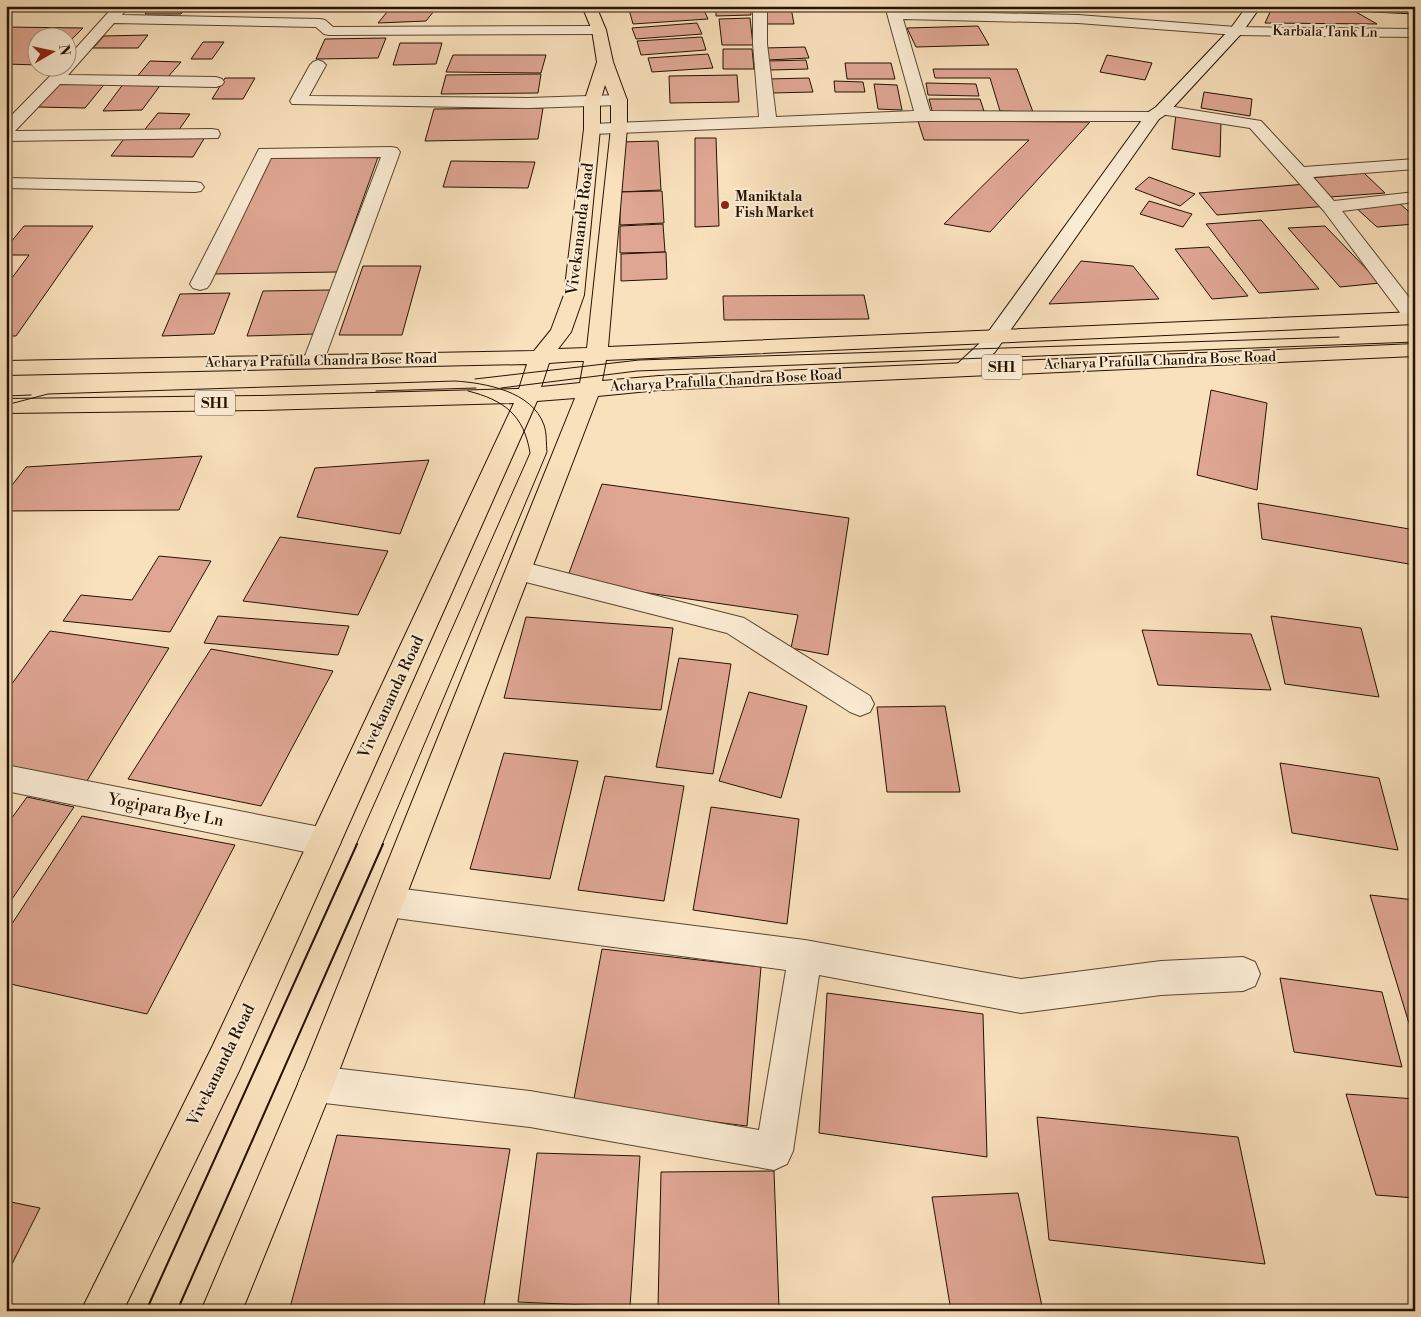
<svg xmlns="http://www.w3.org/2000/svg" width="1421" height="1317" viewBox="0 0 1421 1317" font-family="'Libre Bodoni',serif">
  <style>
    .building { fill: #dfa693; stroke: #241200 }
    .lines { fill: none; stroke-linecap: round; stroke-linejoin: round }
    .street-casing { stroke: #59462f; stroke-width: 2 }
    .secondary-casing { stroke: #241200; stroke-width: 2 }
    .primary-casing { stroke: #241200; stroke-width: 2 }
    .street { fill: #fbecd4; fill-rule: evenodd }
    .secondary { fill: #fbecd4; fill-rule: evenodd }
    .primary { fill: #f9e1bd; fill-rule: evenodd }
    .tram-far1 { stroke: #241200; stroke-width: 1 }
    .tram { stroke: #241200; stroke-width: 2 }
    .poi-dot { fill: #8f2418; stroke: #fbecd4; stroke-width: 2 }
    .labels { text-anchor: middle; dominant-baseline: central; stroke-width: 4; stroke-linejoin: round; paint-order: stroke }
    .far-street-label { font-size: 14px; fill: #241200; stroke: #fbecd4 }
    .far-poi-label { font-size: 14px; font-weight: bold; fill: #241200; stroke: #fbecd4; text-anchor: start }
    .shield { fill: #fbecd4; stroke: #645340; stroke-width: 1 }
    .shield-label { font-size: 15px; font-weight: bold; fill: #241200 }
    .street-label { font-size: 16px; fill: #241200; stroke: #fbecd4 }
  </style>
  <rect width="100%" height="100%" fill="#f9e1bd"/>
  <filter id="stains"><feTurbulence type="fractalNoise" baseFrequency=".004" numOctaves="4"/><feColorMatrix values="0 0 0 0 .2 0 0 0 0 .09 0 0 0 0 .02 0 0 0 .5 -.17"/></filter>
  <radialGradient id="worn" r=".72"><stop offset=".6" stop-color="#630" stop-opacity="0"/><stop offset="1" stop-color="#630" stop-opacity=".3"/></radialGradient>
  <!-- building -->
  <g class="building">
    <polygon points="152,6 187,6 181,14 145,14"/>
    <polygon points="392,6 438,6 426,21 378,23"/>
    <polygon points="628,6 702,6 708,19 633,24"/>
    <polygon points="716,6 750,6 751,15 716,16"/>
    <polygon points="943,6 978,6 979,10 944,10"/>
    <polygon points="998,6 1039,6 1041,8 1001,10"/>
    <polygon points="1368,6 1415,6 1415,14 1372,12"/>
    <polygon points="791,8 794,24 767,24 764,9"/>
    <polygon points="1272,8 1349,8 1377,24 1265,23"/>
    <polygon points="750,18 753,45 722,45 719,19"/>
    <polygon points="697,23 702,34 636,39 632,28"/>
    <polygon points="978,26 989,45 916,47 907,28"/>
    <polygon points="6,27 83,28 68,43 68,38 38,38 38,65 6,64"/>
    <polygon points="148,35 138,48 93,48 104,36"/>
    <polygon points="702,37 706,50 641,55 637,41"/>
    <polygon points="386,38 378,58 316,59 325,39"/>
    <polygon points="203,42 224,42 212,59 191,59"/>
    <polygon points="400,43 442,43 436,64 393,65"/>
    <polygon points="805,47 809,58 767,60 764,48"/>
    <polygon points="723,49 752,49 754,69 723,69"/>
    <polygon points="708,54 713,68 652,72 648,58"/>
    <polygon points="453,55 546,55 541,73 446,72"/>
    <polygon points="1107,55 1152,63 1145,80 1100,72"/>
    <polygon points="806,60 808,69 770,70 768,61"/>
    <polygon points="150,61 181,62 167,78 136,78"/>
    <polygon points="845,63 891,63 895,79 847,79"/>
    <polygon points="933,69 1017,69 1033,112 1000,111 990,78 935,78"/>
    <polygon points="541,74 538,93 441,94 446,75"/>
    <polygon points="737,75 739,102 670,103 669,76"/>
    <polygon points="225,78 255,78 243,99 212,99"/>
    <polygon points="809,78 813,92 772,93 768,79"/>
    <polygon points="62,81 107,81 85,108 37,107"/>
    <polygon points="834,81 863,82 865,92 835,92"/>
    <polygon points="124,83 162,83 142,110 103,111"/>
    <polygon points="926,83 976,84 979,96 928,95"/>
    <polygon points="874,84 897,85 902,110 878,109"/>
    <polygon points="1204,92 1252,99 1250,116 1201,108"/>
    <polygon points="929,99 980,99 985,114 933,114"/>
    <polygon points="543,108 538,139 425,141 434,109"/>
    <polygon points="158,113 190,114 176,134 142,133"/>
    <polygon points="1176,114 1221,121 1220,157 1172,149"/>
    <polygon points="918,121 1090,122 990,232 944,224 1029,140 924,140"/>
    <polygon points="126,136 205,137 193,157 111,156"/>
    <polygon points="695,138 716,138 719,226 695,227"/>
    <polygon points="658,141 661,190 619,192 619,142"/>
    <polygon points="378,157 337,272 211,274 268,158"/>
    <polygon points="451,161 535,162 528,188 443,187"/>
    <polygon points="1364,173 1385,193 1330,197 1311,178"/>
    <polygon points="1149,177 1195,194 1180,206 1135,189"/>
    <polygon points="1306,184 1328,206 1217,215 1199,193"/>
    <polygon points="662,191 664,223 620,225 620,192"/>
    <polygon points="1149,201 1192,214 1183,227 1140,214"/>
    <polygon points="1399,203 1415,217 1415,224 1377,227 1355,207"/>
    <polygon points="1261,220 1319,289 1259,293 1206,224"/>
    <polygon points="663,224 665,252 620,253 620,226"/>
    <polygon points="24,226 93,226 16,336 6,336 6,286 29,255 6,255 6,248"/>
    <polygon points="1325,226 1380,283 1340,287 1288,228"/>
    <polygon points="1209,247 1248,296 1212,299 1175,249"/>
    <polygon points="666,252 667,279 621,281 621,254"/>
    <polygon points="1081,261 1133,266 1159,299 1049,304"/>
    <polygon points="363,266 421,266 402,335 339,335"/>
    <polygon points="330,290 317,334 247,336 263,291"/>
    <polygon points="230,293 214,334 162,336 180,294"/>
    <polygon points="864,295 869,319 724,320 723,296"/>
    <polygon points="1211,390 1267,403 1257,490 1197,475"/>
    <polygon points="202,456 179,510 6,511 6,493 26,467"/>
    <polygon points="429,460 400,534 297,517 315,468"/>
    <polygon points="602,484 849,518 828,655 791,648 798,615 566,581"/>
    <polygon points="1258,503 1415,530 1415,565 1262,539"/>
    <polygon points="280,537 388,551 358,615 243,601"/>
    <polygon points="159,556 211,561 170,632 63,621 81,595 132,600"/>
    <polygon points="218,616 349,626 338,655 204,643"/>
    <polygon points="1271,616 1361,628 1379,697 1285,684"/>
    <polygon points="526,617 673,628 661,710 504,698"/>
    <polygon points="1142,630 1251,634 1271,690 1158,685"/>
    <polygon points="50,631 169,648 85,784 6,772 6,692"/>
    <polygon points="211,649 333,671 261,806 128,779"/>
    <polygon points="679,658 731,664 713,774 656,767"/>
    <polygon points="749,692 807,706 781,798 719,781"/>
    <polygon points="945,706 960,792 887,792 877,707"/>
    <polygon points="504,753 578,761 550,879 470,869"/>
    <polygon points="1280,763 1379,778 1398,850 1292,833"/>
    <polygon points="605,776 684,786 664,901 578,890"/>
    <polygon points="27,797 74,807 6,908 6,826"/>
    <polygon points="711,807 799,819 787,924 693,910"/>
    <polygon points="82,816 235,845 147,1014 6,983 6,933"/>
    <polygon points="1370,895 1415,900 1415,1043"/>
    <polygon points="602,949 761,967 747,1126 573,1104"/>
    <polygon points="1280,978 1382,992 1402,1067 1294,1052"/>
    <polygon points="827,993 983,1014 987,1157 819,1133"/>
    <polygon points="1346,1094 1415,1099 1415,1198 1376,1195"/>
    <polygon points="1037,1117 1238,1137 1265,1264 1049,1240"/>
    <polygon points="337,1135 510,1149 483,1311 289,1311"/>
    <polygon points="537,1153 640,1156 630,1307 518,1302"/>
    <polygon points="774,1171 779,1308 658,1308 661,1172"/>
    <polygon points="1018,1193 1043,1311 951,1311 932,1197"/>
    <polygon points="6,1201 40,1208 6,1276"/>
  </g>
  <g class="lines">
    <defs>
      <g id="street">
        <polygon points="114,6 129,6 122,15 320,19 325,20 333,27 599,26 604,27 606,30 604,33 599,34 329,35 324,34 316,27 114,23 68,75 216,77 222,79 224,82 222,85 216,87 60,84 15,131 212,129 218,130 220,134 218,138 6,141 6,121 58,68 68,68 68,57"/>
        <polygon points="753,6 767,6 767,44 776,117 914,111 885,6 899,6 900,11 1078,15 1236,27 1415,29 1415,37 1236,35 1078,23 903,19 930,111 1155,112 1156,107 1162,105 1261,121 1304,167 1415,159 1415,169 1313,177 1334,201 1415,192 1415,202 1342,211 1415,305 1415,324 1407,322 1324,211 1250,128 1160,114 1159,119 1153,121 923,121 592,134 586,133 584,129 586,125 592,124 759,117 753,44"/>
        <polygon points="318,60 323,62 326,65 309,96 528,98 619,95 625,97 627,100 625,103 619,105 528,108 292,104 290,101 310,65 313,62"/>
        <polygon points="391,147 397,148 400,152 322,366 314,368 306,366 303,361 381,157 271,158 210,284 207,288 200,290 193,288 190,284 259,149"/>
        <polygon points="6,178 195,182 201,183 204,187 201,191 195,192 6,188"/>
        <polygon points="519,561 744,618 870,696 874,704 870,712 860,716 850,712 727,633 510,578 506,571 510,564"/>
        <polygon points="6,765 325,828 336,832 341,842 336,852 325,856 6,791"/>
        <polygon points="388,887 805,940 1021,979 1161,961 1243,957 1255,962 1260,974 1255,986 1243,991 1161,995 1021,1013 819,975 793,1151 787,1164 774,1170 530,1127 316,1102 303,1097 298,1084 303,1071 316,1066 530,1091 759,1130 786,970 388,917 377,913 372,902 377,891"/>
      </g>
      <path id="secondary" d="M1247,6h14l-20,28 -73,79 -9,6 -164,233c-12,10 -22,26 -40,22l-3,-5 29,-27 166,-229 9,-6 75,-79z"/>
      <path id="primary" d="M582,6h14l10,24 7,32 14,38v28l-19,219 807,-35v12l-809,36 -4,21 57,-5 756,-32v12l-756,34 -61,6 -264,688 -92,227h-41l100,-234 274,-679 -38,3 -298,670 -116,240h-42l132,-266 301,-642 -252,7 -256,3v-14l256,-3 254,-7h3l8,-25 -521,11v-14l528,-10 17,-21 13,-35 20,-166v-27l13,-40 -5,-32zM605,85l6,15v28l-24,220 -29,1 13,-17 13,-37 16,-166v-27zM577,361h7l-4,22 -39,4 8,-24z"/>
    </defs>
    <!-- street casing -->
    <use href="#street" class="street-casing"/>
    <!-- secondary casing -->
    <use href="#secondary" class="secondary-casing"/>
    <!-- primary casing -->
    <use href="#primary" class="primary-casing"/>
    <!-- street -->
    <use href="#street" class="street"/>
    <!-- secondary -->
    <use href="#secondary" class="secondary"/>
    <!-- primary -->
    <use href="#primary" class="primary"/>
    <!-- tram-far1 -->
    <g class="tram-far1">
      <polyline points="475,379 639,360 1339,337"/>
      <polyline points="501,388 637,371 1415,342"/>
      <polyline points="376,391 476,388"/>
      <polyline points="6,396 31,395"/>
      <path d="M6,405l42,-11 407,-13c30,2 77,10 89,44 3,9 2,18 3,27l-165,393"/>
      <path d="M356,845l174,-392c-6,-38 -26,-53 -62,-62"/>
    </g>
    <!-- tram -->
    <g class="tram">
      <polyline points="146,1311 357,844"/>
      <polyline points="177,1311 383,844"/>
    </g>
  </g>
  <!-- markers -->
  <circle class="poi-dot" cx="725" cy="205" r="5"/>
  <g class="labels">
    <!-- far-street labels -->
    <g class="far-street-label">
      <text transform="translate(1325 32) rotate(1)">Karbala Tank Ln</text>
      <text transform="translate(321 361) rotate(-1)">Acharya Prafulla Chandra Bose Road</text>
      <text transform="translate(1160 361) rotate(-2)">Acharya Prafulla Chandra Bose Road</text>
      <text transform="translate(726 381) rotate(-3)">Acharya Prafulla Chandra Bose Road</text>
    </g>
    <!-- far-poi labels -->
    <g class="far-poi-label">
      <text x="735" y="197">Maniktala<tspan x="735" dy="16">Fish Market</tspan></text>
    </g>
    <!-- shield labels -->
    <g class="shield">
      <rect x="982" y="354.5" width="40" height="25" rx="4"/>
      <rect x="195" y="390.5" width="40" height="25" rx="4"/>
    </g>
    <g class="shield-label">
      <text x="1002" y="367">SH1</text>
      <text x="215" y="403">SH1</text>
    </g>
    <!-- street labels -->
    <g class="street-label">
      <text transform="translate(580 229) rotate(-83)">Vivekananda Road</text>
      <text transform="translate(391 697) rotate(-65)">Vivekananda Road</text>
      <text transform="translate(166 810) rotate(11)">Yogipara Bye Ln</text>
      <text transform="translate(221 1065) rotate(-64)">Vivekananda Road</text>
    </g>
  </g>
  <!-- margin -->
  <rect width="1421" height="1317" fill="none" stroke="#f9e1bd" stroke-width="25"/>
  <rect x="8" y="8" width="1406" height="1302" fill="none" stroke="#241200" stroke-width="2.5"/>
  <rect x="12" y="12" width="1396" height="1292" fill="none" stroke="#241200"/>
  <!-- north arrow -->
  <g transform="translate(52 52) rotate(81)"><circle r="24" fill="#fbecd4" stroke="#a5957f"/>
  <path d="M0-4L9 19L0 12L-9 19Z" fill="#8f2418"/>
  <text y="-8" font-size="14" font-weight="bold" text-anchor="middle" fill="#241200">N</text>
  </g>
  <rect width="100%" height="100%" filter="url(#stains)"/>
  <rect width="100%" height="100%" fill="url(#worn)"/>
</svg>
